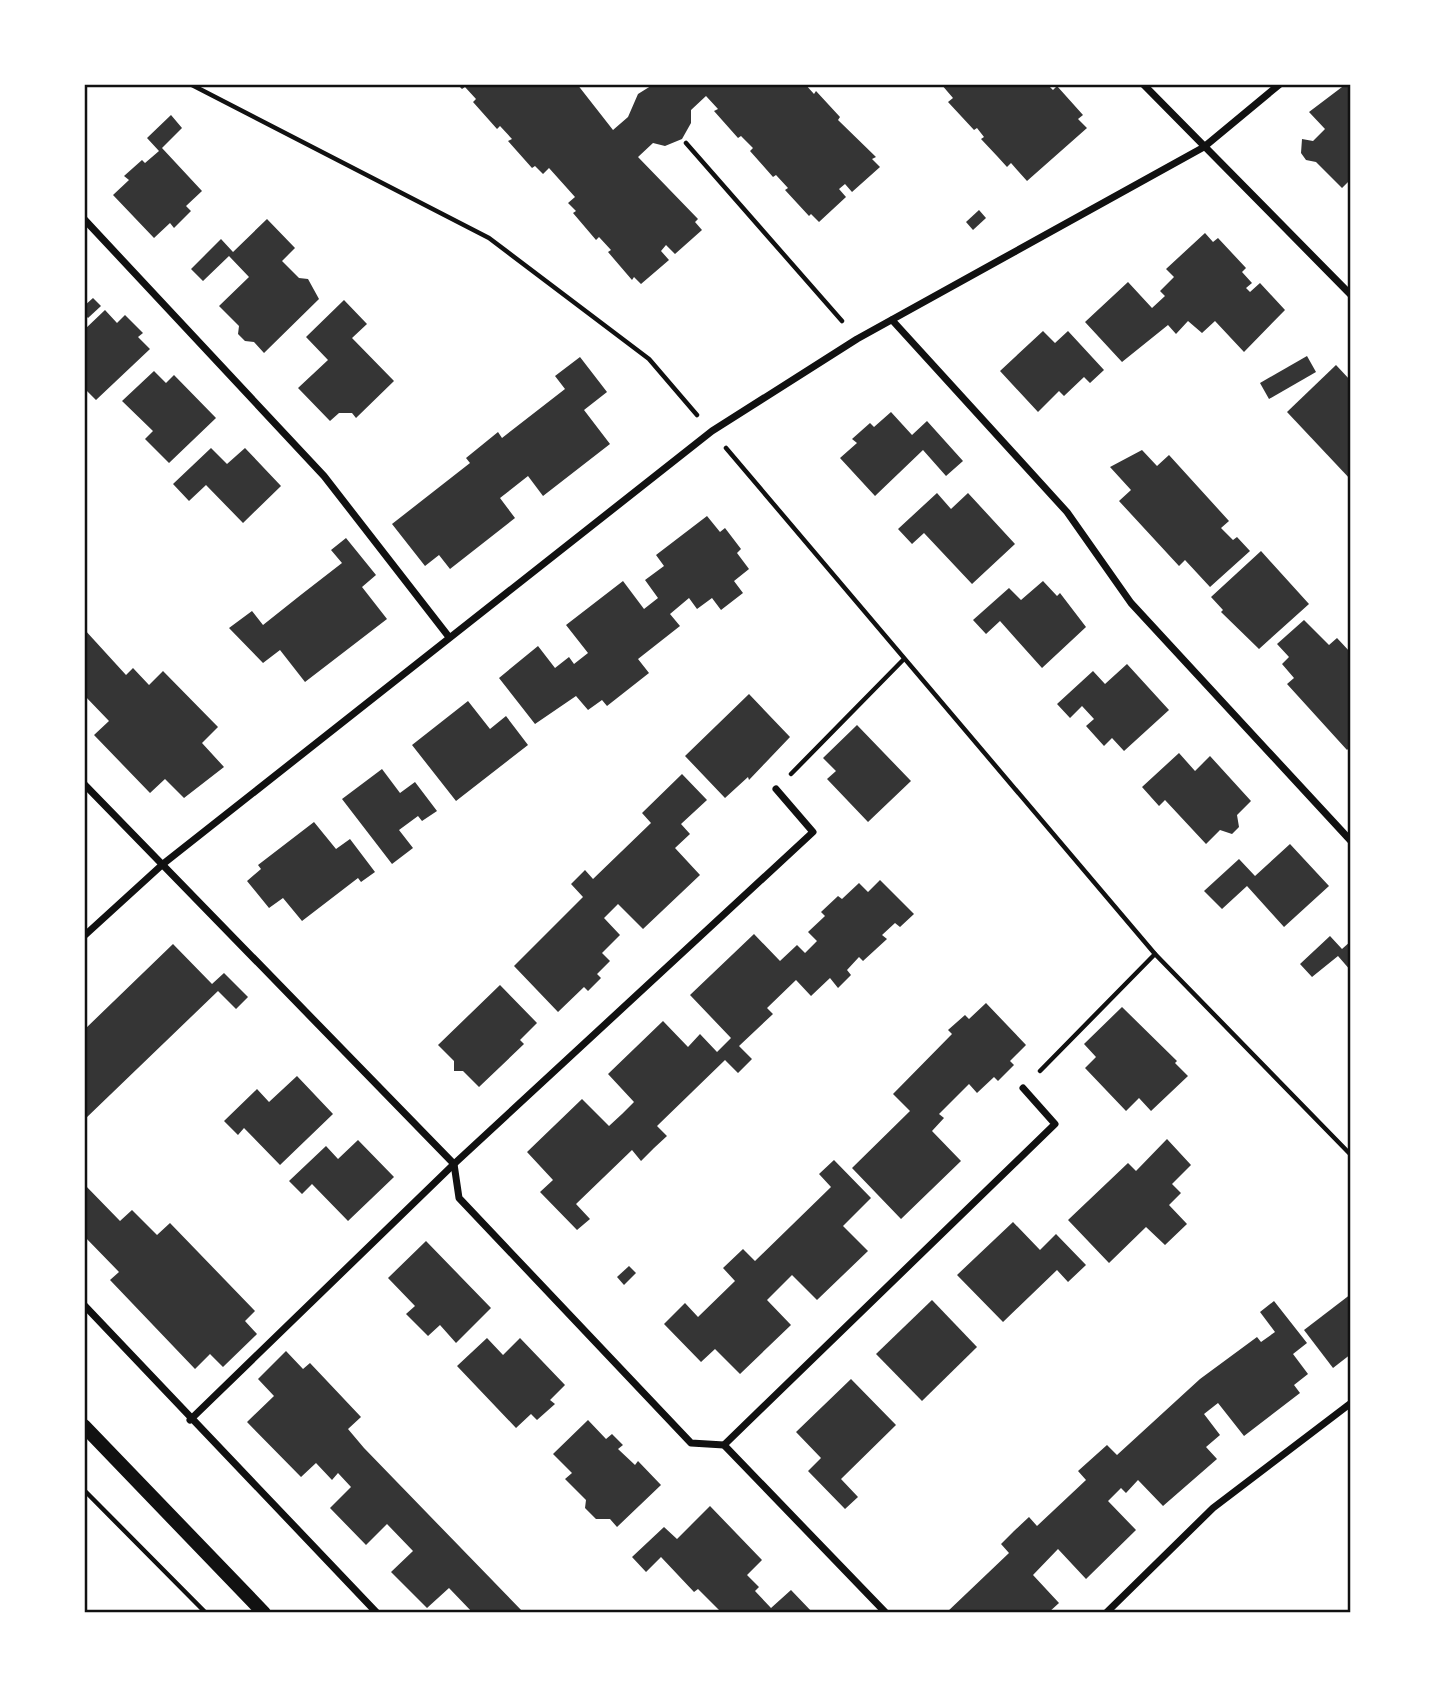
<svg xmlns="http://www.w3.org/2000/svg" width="1435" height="1697" viewBox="0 0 1435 1697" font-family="'Exo 2',sans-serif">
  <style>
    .building { fill: #353535 }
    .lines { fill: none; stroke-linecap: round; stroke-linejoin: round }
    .path { stroke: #111; stroke-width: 4.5 }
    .minor { stroke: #111; stroke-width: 7 }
    .secondary { stroke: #111; stroke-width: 14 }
    .neatline { fill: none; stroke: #111; stroke-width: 2.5 }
  </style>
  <rect width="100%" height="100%" fill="#fff"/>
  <!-- building -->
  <g class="building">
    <polygon points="457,84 577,84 613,130 628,117 638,94 654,84 805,84 814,94 816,91 840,117 838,120 876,157 872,159 880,167 852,192 845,184 839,189 846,197 819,222 811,214 809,216 785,190 788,188 776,175 773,177 750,151 753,148 741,136 738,138 714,111 718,109 706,96 691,110 691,123 682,139 665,146 653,143 638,157 698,219 695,222 702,230 675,254 666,245 661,251 669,260 641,284 634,277 632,280 608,252 611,250 599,237 596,240 573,213 576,211 568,203 575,197 549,168 543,174 535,166 532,168 508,141 512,139 500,126 497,129 473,102 476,99 465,87 462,89"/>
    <polygon points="941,84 1047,84 1053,90 1057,86 1083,115 1078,119 1087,128 1027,181 1011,163 1007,167 997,156 981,139 984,137 977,128 974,130 948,102 953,98"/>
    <polygon points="1346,84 1351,84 1351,179 1342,188 1316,162 1306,160 1301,153 1302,139 1313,141 1325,129 1309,112"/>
    <polygon points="171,115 182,128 162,148 202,191 186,206 191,211 174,228 170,223 154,238 113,195 129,180 124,176 142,160 145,163 159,151 147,138"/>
    <polygon points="979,210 986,218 973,230 966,222"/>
    <polygon points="267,219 295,248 282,261 299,278 308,279 319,299 264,353 254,342 245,341 238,334 239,326 219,306 249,277 229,256 203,281 191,269 221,239 233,252"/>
    <polygon points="1205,233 1213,242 1218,238 1246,268 1242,272 1252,283 1246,288 1250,292 1260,283 1285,310 1244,352 1215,321 1202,333 1188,321 1176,334 1168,325 1122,362 1085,322 1128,282 1152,308 1165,296 1160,291 1174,277 1166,269"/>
    <polygon points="93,298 101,306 88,318 84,314 84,306"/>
    <polygon points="344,300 367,324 352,338 394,381 356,418 352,413 339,413 330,421 298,388 328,360 306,337"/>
    <polygon points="105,310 117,323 125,315 143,333 138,337 150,349 96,400 84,388 84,330"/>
    <polygon points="1043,331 1055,343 1068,331 1104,370 1090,383 1084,377 1064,396 1059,391 1038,412 1000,371"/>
    <polygon points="1307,356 1316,372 1269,399 1260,383"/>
    <polygon points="580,357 607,392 584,410 610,444 543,496 528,476 500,498 515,518 450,569 439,555 425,566 392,524 470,463 466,458 498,432 502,438 565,389 555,376"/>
    <polygon points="1336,365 1351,381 1351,480 1287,412"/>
    <polygon points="154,371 166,383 174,375 216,418 169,463 145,439 153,431 122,401"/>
    <polygon points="891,412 912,435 927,421 963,461 946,476 923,450 875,496 840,458 857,443 852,439 870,423 874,427"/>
    <polygon points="211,448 227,464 245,448 281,486 243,523 206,485 189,501 173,484"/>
    <polygon points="1142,450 1157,466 1169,455 1229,521 1221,528 1233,540 1237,537 1250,551 1210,587 1185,560 1179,566 1119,501 1131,490 1110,467"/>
    <polygon points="937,493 951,509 968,493 1015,544 972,584 924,533 912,544 898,529"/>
    <polygon points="707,516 720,532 725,528 741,549 737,553 749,569 734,581 743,593 721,610 712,598 697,609 689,598 670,614 680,626 638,659 649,673 607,706 602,700 588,710 576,696 535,724 499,678 538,646 555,668 569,657 574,664 588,653 566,625 623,581 644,609 658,598 645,580 664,566 656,555"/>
    <polygon points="346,538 376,575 362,587 387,619 305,682 280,650 263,663 229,628 252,611 263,625 302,594 342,563 331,550"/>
    <polygon points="1261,551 1309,604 1259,649 1221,612 1223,610 1211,597"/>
    <polygon points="1043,581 1057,596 1060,593 1086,627 1042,668 1000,621 986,634 973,620 1009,588 1021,600"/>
    <polygon points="1304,620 1329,645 1337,638 1351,653 1351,746 1347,750 1287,684 1294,678 1282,664 1289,657 1277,644"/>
    <polygon points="84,629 126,675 133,668 149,685 163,671 218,727 202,743 224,767 184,798 165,779 150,793 94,735 109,721 84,695"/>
    <polygon points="1127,664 1169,710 1124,751 1112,738 1104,746 1086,726 1094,719 1082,706 1070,718 1057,704 1093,671 1105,684"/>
    <polygon points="749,694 790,737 749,780 748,777 725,798 685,756"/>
    <polygon points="468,701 490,729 506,716 528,745 456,801 412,745"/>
    <polygon points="857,725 911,781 868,822 827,779 836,771 823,758"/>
    <polygon points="1179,753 1195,771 1210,756 1251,801 1237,815 1239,827 1232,834 1220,830 1206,844 1165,800 1159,806 1142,787"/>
    <polygon points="382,769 400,793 415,782 437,811 422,821 418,816 399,830 413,848 392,864 342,799"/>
    <polygon points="682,774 707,800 681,824 690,834 675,848 700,875 643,929 618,904 604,918 620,935 602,953 610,961 597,974 601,978 588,991 584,987 558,1012 514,966 583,897 571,884 585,870 593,879 651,823 642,813"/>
    <polygon points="314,822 336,849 350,839 375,872 361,882 358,878 302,921 283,898 269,908 247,881 261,869 258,865"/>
    <polygon points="1290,844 1329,886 1284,927 1247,886 1222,909 1204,891 1239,859 1255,876"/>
    <polygon points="880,880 914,914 900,927 895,923 882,935 887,939 863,961 859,957 847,970 851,975 838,988 830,978 811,996 796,980 767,1008 773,1014 739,1046 752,1059 738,1073 725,1060 657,1126 667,1136 654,1148 641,1161 632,1150 576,1204 590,1219 577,1230 540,1192 553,1180 527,1152 582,1099 609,1126 622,1114 634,1102 608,1074 663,1021 688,1047 700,1034 717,1052 731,1038 690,995 754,934 780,961 797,945 805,953 817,941 808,932 825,916 821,912 838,896 842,899 859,883 868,892"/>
    <polygon points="1330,936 1342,949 1351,941 1351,971 1338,956 1312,977 1300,964"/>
    <polygon points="173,944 212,984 224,973 248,997 236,1009 218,991 84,1120 84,1030"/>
    <polygon points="500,985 537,1023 520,1040 524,1044 479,1087 463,1071 454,1071 454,1061 438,1045"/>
    <polygon points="986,1003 1026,1045 1010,1061 1014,1065 998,1081 994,1077 977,1093 969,1084 939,1114 944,1118 932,1131 961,1161 901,1219 852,1168 910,1111 893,1094 952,1034 948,1030 965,1015 969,1019"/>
    <polygon points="1122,1007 1177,1061 1175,1063 1188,1076 1151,1111 1139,1098 1126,1111 1085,1068 1096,1057 1084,1044"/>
    <polygon points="297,1076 333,1114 280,1165 244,1128 238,1135 224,1121 257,1089 269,1102"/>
    <polygon points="1167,1139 1191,1165 1172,1184 1181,1193 1169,1205 1187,1224 1165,1245 1146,1227 1109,1263 1068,1220 1128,1163 1136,1171"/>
    <polygon points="358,1140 394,1177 348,1221 312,1184 302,1194 289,1181 326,1146 338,1159"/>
    <polygon points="834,1160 871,1198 843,1226 868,1251 817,1300 792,1275 767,1300 791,1325 740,1374 715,1349 701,1362 664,1324 685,1303 698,1317 735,1281 723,1268 743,1249 755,1261 831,1187 819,1174"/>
    <polygon points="84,1184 120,1221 132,1210 157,1235 170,1223 255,1311 245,1321 257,1334 223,1367 210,1354 195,1369 110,1280 119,1272 84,1236"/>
    <polygon points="1013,1222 1040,1250 1056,1234 1086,1265 1068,1282 1057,1270 1003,1322 957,1275"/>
    <polygon points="426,1241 491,1308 456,1343 440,1325 428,1336 406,1314 415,1306 388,1278"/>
    <polygon points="629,1266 636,1273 624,1285 617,1277"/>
    <polygon points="1351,1294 1351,1354 1333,1368 1304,1330"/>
    <polygon points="932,1300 977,1347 922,1401 876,1354"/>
    <polygon points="1274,1301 1307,1343 1293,1354 1308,1374 1294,1385 1300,1393 1244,1436 1218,1403 1204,1414 1220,1435 1206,1447 1217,1459 1163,1506 1138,1480 1126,1493 1121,1488 1108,1501 1136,1530 1086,1579 1058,1549 1033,1575 1059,1603 1048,1613 946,1613 1009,1553 1001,1544 1014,1531 1029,1517 1037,1526 1086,1480 1078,1471 1107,1445 1117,1455 1200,1379 1257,1337 1261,1342 1275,1332 1260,1312"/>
    <polygon points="487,1338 503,1355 520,1338 565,1385 550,1400 555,1404 537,1420 531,1414 516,1428 457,1366"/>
    <polygon points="286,1351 303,1369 310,1363 361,1417 348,1429 364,1448 524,1613 473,1613 449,1588 427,1608 391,1572 413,1551 387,1524 366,1545 330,1508 351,1487 338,1473 332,1480 316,1463 301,1477 247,1422 274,1396 258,1379"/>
    <polygon points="851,1379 896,1425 841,1479 858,1497 845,1509 808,1471 821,1458 796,1432"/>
    <polygon points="588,1420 606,1439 612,1434 623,1445 618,1449 635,1465 638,1461 661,1485 617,1527 610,1519 596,1519 585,1508 586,1500 565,1479 572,1473 553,1454"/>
    <polygon points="710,1506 762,1560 747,1575 759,1587 755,1591 771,1608 791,1590 813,1613 722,1613 698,1589 694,1592 661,1557 646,1572 632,1557 664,1527 677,1539"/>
  </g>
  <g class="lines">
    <!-- path -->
    <g class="path">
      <polyline points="190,84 489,238 649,359 697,415"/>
      <polyline points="686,143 842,321"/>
      <polyline points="726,448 1155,954 1351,1155"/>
      <polyline points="791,774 903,660"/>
      <polyline points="1040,1071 1155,954"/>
      <polyline points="84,1490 206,1613"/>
    </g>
    <!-- minor -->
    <g class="minor">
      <polyline points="1143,84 1351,295"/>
      <polyline points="84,219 324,476 449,637"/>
      <polyline points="892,320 1067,512 1131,603 1351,841"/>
      <polyline points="84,784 454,1164 459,1198 691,1443 724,1445 886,1613"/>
      <polyline points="84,936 163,864 712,431 857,339 1204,147 1280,84"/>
      <polyline points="84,1305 377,1613"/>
      <polyline points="190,1420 454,1164 813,832 776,789"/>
      <polyline points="724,1445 1055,1124 1023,1088"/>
      <polyline points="1106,1613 1213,1508 1351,1403"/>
    </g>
    <!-- secondary -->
    <polyline class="secondary" points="84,1426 264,1613"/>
  </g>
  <!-- border -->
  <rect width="1435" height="1697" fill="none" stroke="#ffffff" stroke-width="172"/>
  <rect x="86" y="86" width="1263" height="1525" class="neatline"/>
</svg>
